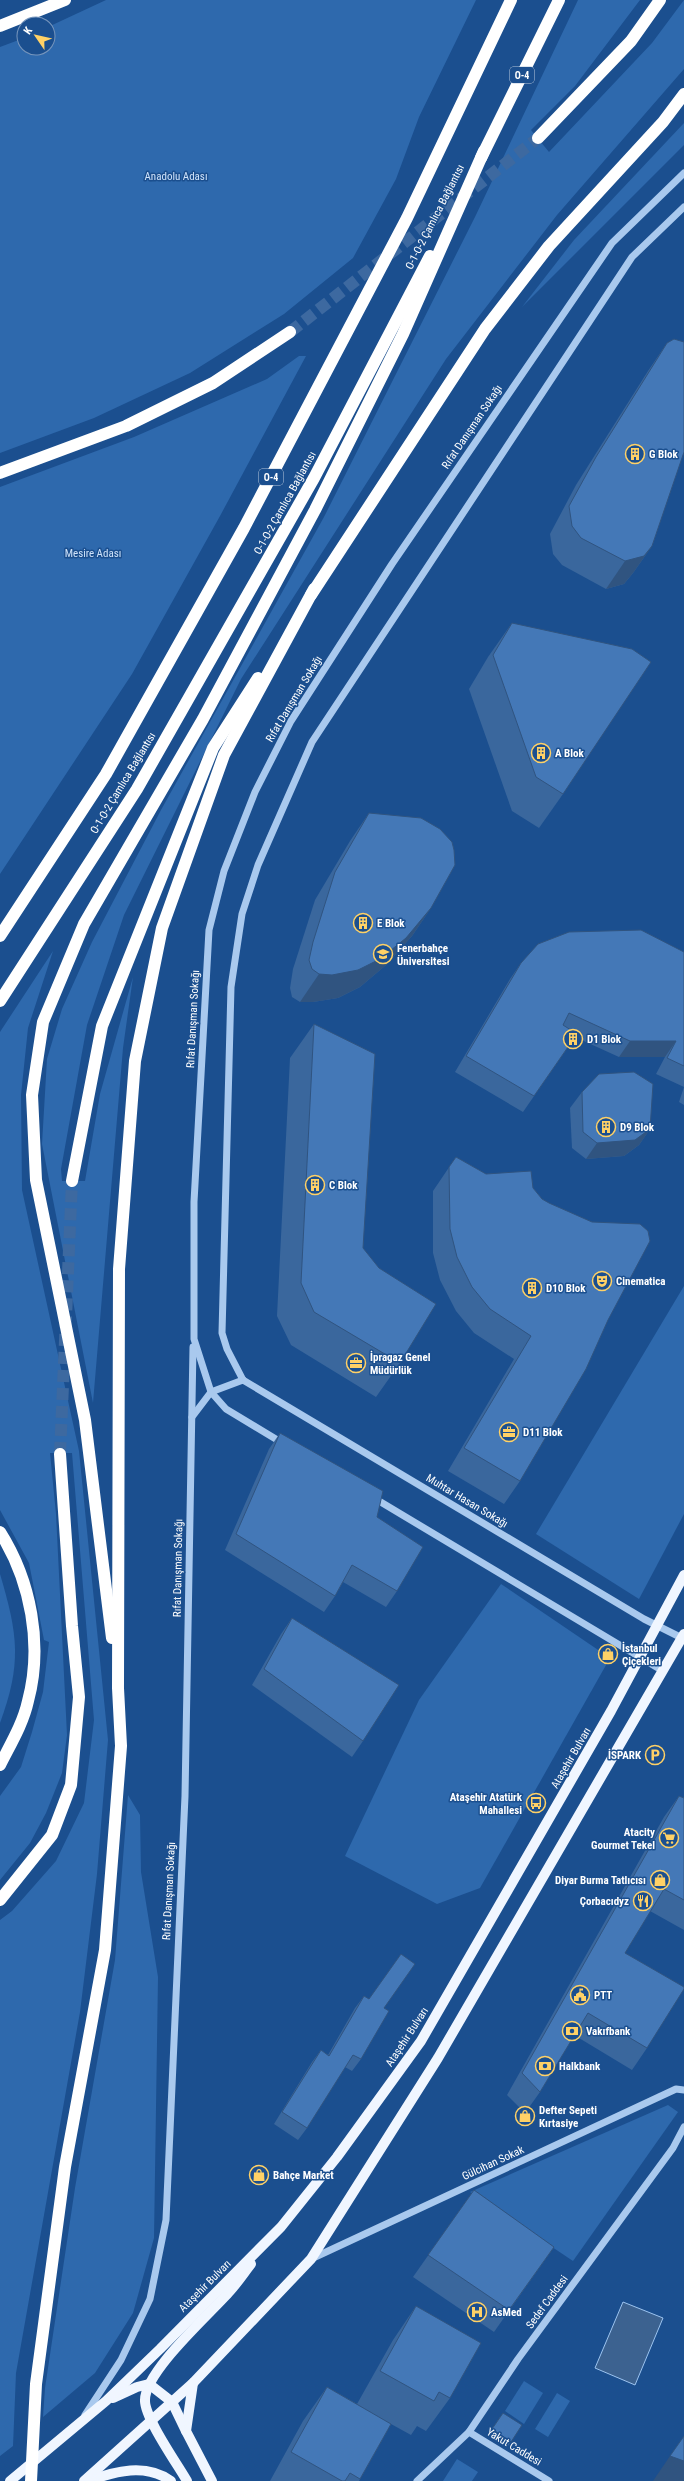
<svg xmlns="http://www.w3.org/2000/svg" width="684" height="2481" viewBox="0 0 684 2481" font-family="'Roboto Condensed',sans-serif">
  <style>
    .green { fill: #2e69ad }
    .water { fill: #3c6290; stroke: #9cc4f0 }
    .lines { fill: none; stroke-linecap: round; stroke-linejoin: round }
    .highway-tunnel { stroke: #3d69a0; stroke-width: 12; stroke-dasharray: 12 6; stroke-linecap: butt }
    .minor { stroke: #a9c9ee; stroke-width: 7 }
    .major { stroke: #f0f6ff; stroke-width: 10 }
    .highway { stroke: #fff; stroke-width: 12 }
    .wall { fill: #3a679d }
    .shaded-wall { fill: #305480 }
    .building { fill: #4478b7; stroke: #305480 }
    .labels { text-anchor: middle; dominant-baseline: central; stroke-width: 3; stroke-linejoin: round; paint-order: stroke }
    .shield { fill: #1b4f8f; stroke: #bbcadd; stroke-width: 1 }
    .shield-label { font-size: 10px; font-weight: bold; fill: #fff }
    .park-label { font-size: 11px; fill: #cfe3fa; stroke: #1b4f8f }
    .street-label { font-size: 11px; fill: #fff; stroke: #1b4f8f }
    .poi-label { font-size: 11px; font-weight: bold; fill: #fff; stroke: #1b4f8f; text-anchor: start }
  </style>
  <rect width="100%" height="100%" fill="#1b4f8f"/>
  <!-- green -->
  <g class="green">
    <polygon points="106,0 476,0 419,117 396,179 353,258 284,314 190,373 94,418 0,453 0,47 24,38 24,48 48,48 48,27"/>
    <polygon points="578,0 640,0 575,86 531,130 549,152 652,43 684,0 684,69 557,215 446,359 241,679 124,915 87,1025 61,1169 62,1181 85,1181 100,1094 133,977 123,1048 93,1403 42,1144 47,1059 62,1009 92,942 161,810 324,517 475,217"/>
    <polygon points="684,123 684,145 522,307 574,240"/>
    <polygon points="299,356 306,356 220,516 132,674 0,874 0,487 134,437 267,379"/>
    <polygon points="53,951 28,1028 21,1095 22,1190 79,1451 108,1740 97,1874 80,2012 16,2373 13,2446 0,2456 0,1920 12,1911 56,1861 84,1803 94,1720 72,1453 50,1453 56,1514 67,1735 62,1773 46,1813 30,1843 0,1880 0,1796 21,1767 32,1732 43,1692 49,1642 44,1640 29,1563 0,1510 0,1032"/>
    <polygon points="684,1286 684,1514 639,1599 536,1534"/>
    <path d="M0,1574c18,61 22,89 0,149z"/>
    <polygon points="501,1584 610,1658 480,1888 437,1904 345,1856 419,1700"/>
    <polygon points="128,1795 140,1815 141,1872 158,1977 154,2238 133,2313 95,2373 43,2417 45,2388 75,2188 115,1960"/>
    <polygon points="668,2105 678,2112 573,2261 470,2192"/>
    <polygon points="524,2381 543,2393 524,2424 505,2411"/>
    <polygon points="557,2393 570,2401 548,2437 535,2429"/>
    <polygon points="457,2459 478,2472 472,2481 443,2481"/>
  </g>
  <!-- water -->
  <polygon class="water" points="623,2302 663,2318 635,2385 595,2368"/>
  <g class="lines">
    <!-- highway-tunnel -->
    <g class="highway-tunnel">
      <polyline points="290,332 538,138"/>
      <polyline points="60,1454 72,1181"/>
    </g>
    <!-- minor -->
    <g class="minor">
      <polyline points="243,1380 227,1349 222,1333 231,987 242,914 258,865 312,742 632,257 684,207"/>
      <polyline points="243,1380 644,1619 682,1638"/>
      <polyline points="192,1417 211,1392 243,1380"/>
      <polyline points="284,1444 226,1409 211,1392 194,1339 194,1202 209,930 224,871 255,792 291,721 392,564 612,243 684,173"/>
      <polyline points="374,1498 663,1671"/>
      <polyline points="311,2259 676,2089 684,2090"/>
      <polyline points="85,2415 121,2360 150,2299 166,2220 185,1796 193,1347"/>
      <polyline points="469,2432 549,2481"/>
      <polyline points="417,2481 469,2432 518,2359 673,2148 684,2127"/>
    </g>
    <!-- major -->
    <g class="major">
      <polyline points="193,2383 186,2431 212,2481"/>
      <polyline points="113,2398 137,2387 149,2384 172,2402 186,2431"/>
      <polyline points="10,2481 106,2401 160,2349 281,2227 337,2157 421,2041 611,1711 684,1575"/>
      <polyline points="84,2481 193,2383 311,2259 438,2058 684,1634"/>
      <path d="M89,2481c26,-10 57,-18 82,0"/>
      <path d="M187,2481c-9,-16 -43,-64 -42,-81 0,-29 65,-86 85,-109 8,-9 14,-18 21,-27"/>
    </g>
    <!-- highway -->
    <g class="highway">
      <polyline points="0,26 65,0"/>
      <polyline points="538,138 631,41 660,0"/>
      <polyline points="481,158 559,0"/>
      <polyline points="0,473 126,426 213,383 290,332"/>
      <polyline points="311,595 485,329 549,246 663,122 684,94"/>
      <polyline points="0,936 106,774 244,528 407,218 511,0"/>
      <polyline points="0,1001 137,789 314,478 430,256"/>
      <polyline points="72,1181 102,1026 213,748 258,678"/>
      <path d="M0,1532c31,49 43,113 28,169 -5,23 -18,44 -28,64"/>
      <polyline points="112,1638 85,1420 36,1180 32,1095 43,1022 84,924 203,719 315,510 403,334 484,151"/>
      <polyline points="0,1900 52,1835 71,1785 79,1697 72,1626 60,1454"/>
      <polyline points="31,2481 36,2384 65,2167 105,1950 121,1746 118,1688 119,1269 135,1061 162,928 224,755 314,589"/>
    </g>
  </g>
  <!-- wall -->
  <g class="wall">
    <polygon points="667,343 652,546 633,573 624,584 606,589 562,565 553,554 550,534 576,485 648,371"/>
    <polygon points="512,623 563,794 539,828 512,811 469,689 488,657"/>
    <polygon points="369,813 431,908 412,936 386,965 360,987 338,998 313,1002 300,1002 292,997 290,988 293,969 315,900 350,841"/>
    <polygon points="684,952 684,1105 679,1102 684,1087 656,1074 665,1057 619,1057 575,1037 523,1112 455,1072 510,979 521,963"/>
    <polygon points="314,1024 363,1248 400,1363 376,1397 291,1345 277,1316 290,1058"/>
    <polygon points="582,1092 650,1129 639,1145 624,1156 586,1159 572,1148 570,1108"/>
    <polygon points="456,1157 486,1174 533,1188 542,1199 520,1481 504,1504 448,1471 514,1359 474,1333 456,1311 440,1280 433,1253 433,1191"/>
    <polygon points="280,1433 377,1517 397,1591 386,1607 343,1582 335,1596 324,1612 225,1550 269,1449"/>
    <polygon points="292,1618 363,1741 352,1757 252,1685 281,1634"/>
    <polygon points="679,1796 684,1798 684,1930 650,1911 625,1953 647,2048 632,2070 574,2035 540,2092 525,2113 507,2095 664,1817"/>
    <polygon points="364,1996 384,2008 361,2059 352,2071 345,2067 307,2128 298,2140 274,2124 312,2062 321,2050 328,2055 355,2008"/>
    <polygon points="474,2190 554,2247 494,2332 413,2277"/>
    <polygon points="416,2306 450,2398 426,2431 417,2426 411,2435 391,2424 359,2481 270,2481 303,2421 327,2387 357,2404 393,2340"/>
    <polygon points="500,2417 511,2442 508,2446 489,2434"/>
  </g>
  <!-- shaded-wall -->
  <g class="shaded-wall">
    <polygon points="652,546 633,573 624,584 606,589 625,561"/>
    <polygon points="431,908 412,936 386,965 360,987 338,998 313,1002 300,1002 319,974"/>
    <polygon points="630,1041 676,1041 665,1057 619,1057"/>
    <polygon points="650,1129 639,1145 624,1156 586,1159 597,1143"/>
    <polygon points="670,2456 684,2461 684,2481 653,2481"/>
  </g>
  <!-- building -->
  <g class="building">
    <polygon points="674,339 684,342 684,452 652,546 644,556 625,561 581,538 572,526 569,506 596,457 667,343"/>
    <polygon points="512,623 632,649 651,662 563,794 536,777 493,655"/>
    <polygon points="369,813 421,818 440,829 452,842 454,850 455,865 431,908 406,938 380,959 358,970 332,975 319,974 312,969 309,960 313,942 335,872"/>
    <polygon points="641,930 684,952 684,1066 667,1058 676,1041 630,1041 569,1013 563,1025 577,1034 534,1096 466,1056 521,963 538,944 569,932"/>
    <polygon points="314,1024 375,1054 363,1248 379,1268 436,1304 400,1363 314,1312 301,1283"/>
    <polygon points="634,1072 653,1084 650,1129 635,1140 597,1143 583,1132 582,1092 599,1074"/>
    <polygon points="456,1157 486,1174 531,1171 533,1188 542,1199 549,1203 592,1222 640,1224 648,1231 650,1241 608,1320 586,1369 520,1481 464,1448 531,1336 490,1309 472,1287 457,1257 450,1229 449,1167"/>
    <polygon points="280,1433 383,1491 377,1517 423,1547 397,1591 352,1565 335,1596 236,1534"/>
    <polygon points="292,1618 399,1685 363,1741 264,1669"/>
    <polygon points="679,1796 684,1798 684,1900 664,1889 625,1953 684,1987 684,1989 647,2048 588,2013 540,2092 522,2073"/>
    <polygon points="401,1954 415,1964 384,2008 389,2011 361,2059 353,2055 307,2128 282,2112 321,2050 329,2056 364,1996 369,1999"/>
    <polygon points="474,2190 554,2247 509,2310 428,2255"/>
    <polygon points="416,2306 481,2343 450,2398 439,2392 434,2401 380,2371"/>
    <polygon points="327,2387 391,2424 360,2479 350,2473 345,2481 342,2481 291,2452"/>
    <polygon points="503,2413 522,2425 511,2442 492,2429"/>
    <polygon points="684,2436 684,2461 670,2456"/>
  </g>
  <!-- icons -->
  <defs>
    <symbol id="building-ring" viewBox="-11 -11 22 22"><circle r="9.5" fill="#1b4f8f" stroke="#ffd166" stroke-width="1.5"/><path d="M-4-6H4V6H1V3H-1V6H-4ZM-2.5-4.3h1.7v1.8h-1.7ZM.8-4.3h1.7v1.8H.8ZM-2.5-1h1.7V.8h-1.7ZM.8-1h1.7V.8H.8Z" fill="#ffd166"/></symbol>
    <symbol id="university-ring" viewBox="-11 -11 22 22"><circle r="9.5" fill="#1b4f8f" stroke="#ffd166" stroke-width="1.5"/><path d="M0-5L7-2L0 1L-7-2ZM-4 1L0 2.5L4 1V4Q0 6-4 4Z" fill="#ffd166"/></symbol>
    <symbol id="theatre-ring" viewBox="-11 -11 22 22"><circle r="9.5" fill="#1b4f8f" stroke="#ffd166" stroke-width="1.5"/><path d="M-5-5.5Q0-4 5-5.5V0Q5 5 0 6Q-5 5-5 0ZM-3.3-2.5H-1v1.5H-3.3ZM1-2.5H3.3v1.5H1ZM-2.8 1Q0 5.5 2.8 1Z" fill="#ffd166"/></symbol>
    <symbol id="office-ring" viewBox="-11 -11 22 22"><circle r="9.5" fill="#1b4f8f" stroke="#ffd166" stroke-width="1.5"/><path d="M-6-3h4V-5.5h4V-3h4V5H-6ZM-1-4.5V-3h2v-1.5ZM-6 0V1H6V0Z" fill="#ffd166"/></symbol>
    <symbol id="shop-ring" viewBox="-11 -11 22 22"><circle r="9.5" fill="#1b4f8f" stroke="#ffd166" stroke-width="1.5"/><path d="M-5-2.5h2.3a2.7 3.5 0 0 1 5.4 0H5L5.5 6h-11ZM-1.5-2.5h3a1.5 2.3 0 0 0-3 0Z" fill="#ffd166"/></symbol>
    <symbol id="parking-ring" viewBox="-11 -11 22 22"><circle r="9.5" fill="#1b4f8f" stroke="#ffd166" stroke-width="1.5"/><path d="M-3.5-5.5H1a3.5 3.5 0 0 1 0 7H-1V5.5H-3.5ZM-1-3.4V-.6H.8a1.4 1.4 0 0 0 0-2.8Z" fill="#ffd166"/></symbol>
    <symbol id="bus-ring" viewBox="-11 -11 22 22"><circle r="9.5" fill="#1b4f8f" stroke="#ffd166" stroke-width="1.5"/><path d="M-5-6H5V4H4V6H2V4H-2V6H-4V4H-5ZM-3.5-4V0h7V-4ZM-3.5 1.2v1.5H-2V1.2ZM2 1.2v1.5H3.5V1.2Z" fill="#ffd166"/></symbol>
    <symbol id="supermarket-ring" viewBox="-11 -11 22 22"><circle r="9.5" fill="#1b4f8f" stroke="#ffd166" stroke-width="1.5"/><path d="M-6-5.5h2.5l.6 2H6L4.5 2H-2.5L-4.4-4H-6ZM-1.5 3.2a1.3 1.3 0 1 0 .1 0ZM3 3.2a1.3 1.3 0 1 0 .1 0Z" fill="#ffd166"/></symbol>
    <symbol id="restaurant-ring" viewBox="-11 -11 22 22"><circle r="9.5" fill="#1b4f8f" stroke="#ffd166" stroke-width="1.5"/><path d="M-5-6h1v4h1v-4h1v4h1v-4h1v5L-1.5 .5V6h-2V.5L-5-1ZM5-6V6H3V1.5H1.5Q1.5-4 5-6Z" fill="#ffd166"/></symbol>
    <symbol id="civic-ring" viewBox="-11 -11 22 22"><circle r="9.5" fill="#1b4f8f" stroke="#ffd166" stroke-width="1.5"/><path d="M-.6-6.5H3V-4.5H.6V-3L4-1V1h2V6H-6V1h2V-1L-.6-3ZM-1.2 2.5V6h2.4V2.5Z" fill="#ffd166"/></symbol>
    <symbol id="bank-ring" viewBox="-11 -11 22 22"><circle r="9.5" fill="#1b4f8f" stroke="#ffd166" stroke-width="1.5"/><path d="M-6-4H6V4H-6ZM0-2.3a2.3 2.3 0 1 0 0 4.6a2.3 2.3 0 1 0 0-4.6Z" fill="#ffd166"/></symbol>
    <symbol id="hospital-ring" viewBox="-11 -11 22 22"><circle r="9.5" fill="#1b4f8f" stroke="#ffd166" stroke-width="1.5"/><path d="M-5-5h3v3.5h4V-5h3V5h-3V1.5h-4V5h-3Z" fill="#ffd166"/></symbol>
  </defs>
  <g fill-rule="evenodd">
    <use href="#building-ring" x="624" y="443" width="22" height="22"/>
    <use href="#building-ring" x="530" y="742" width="22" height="22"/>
    <use href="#building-ring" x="352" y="912" width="22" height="22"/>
    <use href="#university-ring" x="372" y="943" width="22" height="22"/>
    <use href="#building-ring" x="562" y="1028" width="22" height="22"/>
    <use href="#building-ring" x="595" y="1116" width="22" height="22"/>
    <use href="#building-ring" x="304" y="1174" width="22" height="22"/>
    <use href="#theatre-ring" x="591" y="1270" width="22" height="22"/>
    <use href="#building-ring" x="521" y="1277" width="22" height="22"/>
    <use href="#office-ring" x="345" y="1352" width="22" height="22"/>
    <use href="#office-ring" x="498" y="1421" width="22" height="22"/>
    <use href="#shop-ring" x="597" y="1643" width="22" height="22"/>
    <use href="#parking-ring" x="644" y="1744" width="22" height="22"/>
    <use href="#bus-ring" x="525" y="1792" width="22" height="22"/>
    <use href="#supermarket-ring" x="658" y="1827" width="22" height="22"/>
    <use href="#shop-ring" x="649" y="1869" width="22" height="22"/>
    <use href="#restaurant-ring" x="632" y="1890" width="22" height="22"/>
    <use href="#civic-ring" x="569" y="1984" width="22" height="22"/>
    <use href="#bank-ring" x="561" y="2020" width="22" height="22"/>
    <use href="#bank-ring" x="534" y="2055" width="22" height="22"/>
    <use href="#shop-ring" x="514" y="2105" width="22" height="22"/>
    <use href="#shop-ring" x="248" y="2164" width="22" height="22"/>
    <use href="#hospital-ring" x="466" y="2301" width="22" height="22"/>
  </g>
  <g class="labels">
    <!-- shield labels -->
    <g class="shield">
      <rect x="510" y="67" width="24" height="16" rx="3"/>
      <rect x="259" y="469" width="24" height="16" rx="3"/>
    </g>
    <g class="shield-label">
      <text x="522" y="75">O-4</text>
      <text x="271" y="477">O-4</text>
    </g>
    <!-- park labels -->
    <g class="park-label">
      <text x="176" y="176">Anadolu Adası</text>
      <text x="93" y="553">Mesire Adası</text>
    </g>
    <!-- street labels -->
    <g class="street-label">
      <text transform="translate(435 217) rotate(-63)">O-1-O-2 Çamlıca Bağlantısı</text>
      <text transform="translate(472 427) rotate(-56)">Rıfat Danışman Sokağı</text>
      <text transform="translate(285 503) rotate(-61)">O-1-O-2 Çamlıca Bağlantısı</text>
      <text transform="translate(294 699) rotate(-59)">Rıfat Danışman Sokağı</text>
      <text transform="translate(123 783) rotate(-59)">O-1-O-2 Çamlıca Bağlantısı</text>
      <text transform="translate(193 1019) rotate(-87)">Rıfat Danışman Sokağı</text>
      <text transform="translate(467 1501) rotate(31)">Muhtar Hasan Sokağı</text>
      <text transform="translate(178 1568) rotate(-89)">Rıfat Danışman Sokağı</text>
      <text transform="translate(571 1758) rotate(-60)">Ataşehir Bulvarı</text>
      <text transform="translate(169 1891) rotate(-87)">Rıfat Danışman Sokağı</text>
      <text transform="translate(407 2037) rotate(-57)">Ataşehir Bulvarı</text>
      <text transform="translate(493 2163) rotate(-25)">Gülcihan Sokak</text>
      <text transform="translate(205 2286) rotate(-45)">Ataşehir Bulvarı</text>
      <text transform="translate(547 2302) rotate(-54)">Sedef Caddesi</text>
      <text transform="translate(514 2447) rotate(31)">Yakut Caddesi</text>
    </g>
    <!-- poi labels -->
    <g class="poi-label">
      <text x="649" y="454">G Blok</text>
      <text x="555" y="753">A Blok</text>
      <text x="377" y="923">E Blok</text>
      <text x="397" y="948">Fenerbahçe<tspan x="397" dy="13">Üniversitesi</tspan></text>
      <text x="587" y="1039">D1 Blok</text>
      <text x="620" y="1127">D9 Blok</text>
      <text x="329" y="1185">C Blok</text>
      <text x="616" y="1281">Cinematica</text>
      <text x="546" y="1288">D10 Blok</text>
      <text x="370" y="1357">İpragaz Genel<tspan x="370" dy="13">Müdürlük</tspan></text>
      <text x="523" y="1432">D11 Blok</text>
      <text x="622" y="1648">İstanbul<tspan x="622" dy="13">Çiçekleri</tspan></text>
      <text x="641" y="1755" text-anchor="end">İSPARK</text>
      <text x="522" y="1797" text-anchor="end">Ataşehir Atatürk<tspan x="522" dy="13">Mahallesi</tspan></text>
      <text x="655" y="1832" text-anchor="end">Atacity<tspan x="655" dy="13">Gourmet Tekel</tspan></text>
      <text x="646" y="1880" text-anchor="end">Diyar Burma Tatlıcısı</text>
      <text x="629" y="1901" text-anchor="end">Çorbacıdyz</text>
      <text x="594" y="1995">PTT</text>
      <text x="586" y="2031">Vakıfbank</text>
      <text x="559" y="2066">Halkbank</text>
      <text x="539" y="2110">Defter Sepeti<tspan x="539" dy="13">Kırtasiye</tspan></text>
      <text x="273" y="2175">Bahçe Market</text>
      <text x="491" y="2312">AsMed</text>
    </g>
  </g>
  <!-- north arrow -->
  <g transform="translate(36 36) rotate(304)"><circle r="19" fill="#1b4f8f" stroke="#7695bc"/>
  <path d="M0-3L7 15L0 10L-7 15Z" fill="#ffd166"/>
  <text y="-6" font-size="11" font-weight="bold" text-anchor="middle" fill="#ffffff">K</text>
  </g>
</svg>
